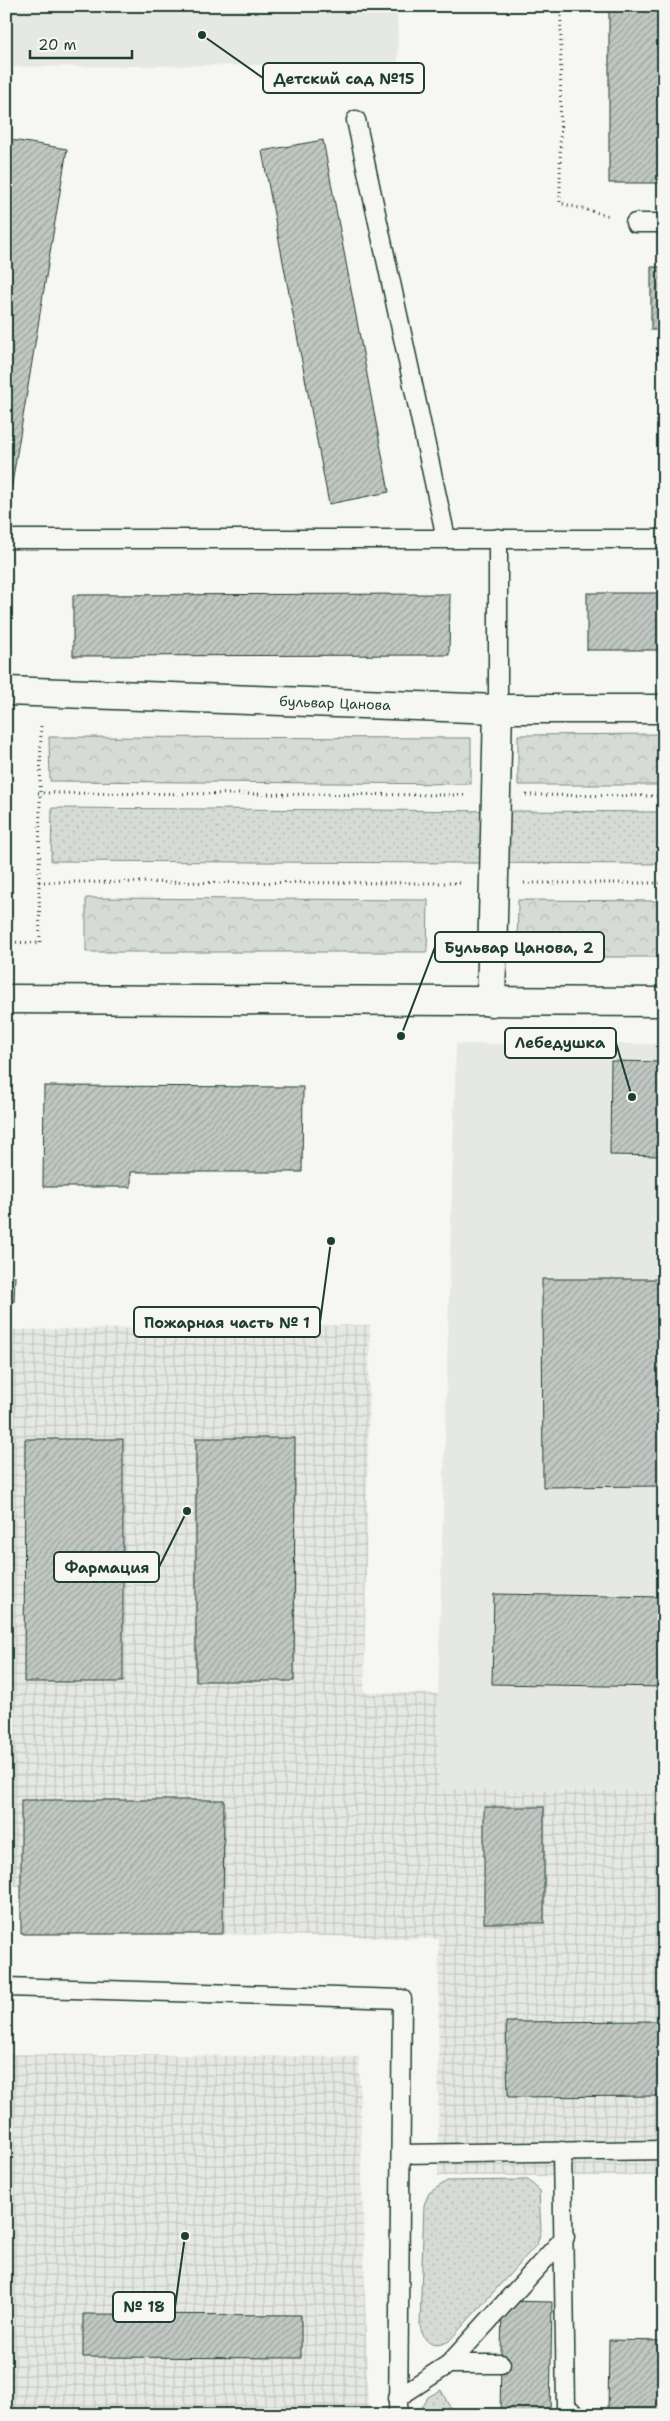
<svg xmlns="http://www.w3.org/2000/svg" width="670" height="2421" viewBox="0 0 670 2421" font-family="'Shantell Sans',sans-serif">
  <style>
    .built { fill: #e6e8e4 }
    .industrial { fill: url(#industrial-grid) }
    .grass { fill: url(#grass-dots); stroke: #7a8c85 }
    .forest { fill: url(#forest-crowns); stroke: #7a8c85 }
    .building { fill: url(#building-hatch); stroke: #1f3d34 }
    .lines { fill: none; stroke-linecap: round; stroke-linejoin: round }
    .lane-casing { stroke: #1f3d34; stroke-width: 21 }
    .street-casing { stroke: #1f3d34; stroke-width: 31 }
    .secondary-casing { stroke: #1f3d34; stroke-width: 31 }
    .path { stroke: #1f3d34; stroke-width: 3; stroke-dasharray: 1 4; stroke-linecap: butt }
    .lane { stroke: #f6f6f2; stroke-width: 18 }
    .street { stroke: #f6f6f2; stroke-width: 28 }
    .secondary { stroke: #f6f6f2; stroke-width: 28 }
    .labels { text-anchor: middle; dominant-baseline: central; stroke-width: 4; stroke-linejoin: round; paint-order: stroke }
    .street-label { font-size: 14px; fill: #1f3d34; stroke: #f6f6f2 }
    .leader { fill: none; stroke: #1f3d34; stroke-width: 2 }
    .callout-dot { fill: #1f3d34; stroke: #f6f6f2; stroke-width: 2 }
    .callout { fill: #f6f6f2; stroke: #1f3d34; stroke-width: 2 }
    .callout-label { font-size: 15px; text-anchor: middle; font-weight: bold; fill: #1f3d34 }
  </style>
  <defs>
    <pattern id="industrial-grid" width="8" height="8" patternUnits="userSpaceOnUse" patternTransform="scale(1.25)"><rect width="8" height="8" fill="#e6e8e4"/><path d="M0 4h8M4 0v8" fill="none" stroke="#c5c8c4"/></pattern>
    <pattern id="grass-dots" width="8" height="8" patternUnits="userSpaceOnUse" patternTransform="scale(1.25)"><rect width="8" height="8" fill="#d6dbd6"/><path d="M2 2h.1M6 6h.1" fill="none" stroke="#b7bdb8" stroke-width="1.8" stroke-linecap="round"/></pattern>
    <pattern id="forest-crowns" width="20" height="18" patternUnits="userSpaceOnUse" patternTransform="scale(1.25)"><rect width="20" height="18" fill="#d6dbd6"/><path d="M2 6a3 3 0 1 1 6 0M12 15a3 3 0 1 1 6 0" fill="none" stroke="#b7bdb8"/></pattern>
    <pattern id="building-hatch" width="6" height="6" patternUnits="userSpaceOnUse" patternTransform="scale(1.25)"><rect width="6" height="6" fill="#c1c8c3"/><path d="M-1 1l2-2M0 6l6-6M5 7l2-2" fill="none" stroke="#9ca49f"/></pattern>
  </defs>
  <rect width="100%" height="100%" fill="#f6f6f2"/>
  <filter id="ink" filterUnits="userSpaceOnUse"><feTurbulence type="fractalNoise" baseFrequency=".02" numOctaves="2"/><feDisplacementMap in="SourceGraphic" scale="10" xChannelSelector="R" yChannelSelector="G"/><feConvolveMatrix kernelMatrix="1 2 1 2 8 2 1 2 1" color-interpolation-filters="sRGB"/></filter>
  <g filter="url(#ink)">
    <!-- built -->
    <g class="built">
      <polygon points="6,6 397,6 398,64 6,67"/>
      <polygon points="456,1044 664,1044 664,1791 439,1790 438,1694"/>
    </g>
    <!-- industrial -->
    <g class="industrial">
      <polygon points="370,1325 364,1692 438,1694 439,1790 664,1791 664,2176 438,2176 439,1939 223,1934 21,1934 21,1886 6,1886 6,1330"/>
      <polygon points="6,2054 359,2057 368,2415 6,2415"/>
    </g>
    <!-- grass -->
    <g class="grass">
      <polygon points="52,808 664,812 664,864 51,861"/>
      <path d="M528,2180l11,10 2,41 -4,13 -88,97c-16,9 -26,1 -29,-16l4,-120 5,-12 18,-12z"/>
      <polygon points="441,2390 454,2415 416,2415 428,2397"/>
    </g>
    <!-- forest -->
    <g class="forest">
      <polygon points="664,734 664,785 518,785 518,735"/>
      <polygon points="49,737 471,738 471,784 50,781"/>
      <polygon points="86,898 428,900 427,952 86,952"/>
      <polygon points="518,900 664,901 664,957 517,957"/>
    </g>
    <!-- building -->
    <g class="building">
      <rect x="609" y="6" width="55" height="177"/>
      <polygon points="6,139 67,149 8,508 6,508"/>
      <polygon points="323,140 389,492 329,504 262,151"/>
      <rect x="651" y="267" width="13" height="63"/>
      <rect x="587" y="593" width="77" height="57"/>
      <polygon points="450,594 449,655 73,656 73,595"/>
      <polygon points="611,1061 664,1062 664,1156 610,1155"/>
      <polygon points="44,1086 303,1087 302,1172 131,1172 131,1187 43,1187"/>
      <polygon points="6,1276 15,1276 14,1302 6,1302"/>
      <polygon points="542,1279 664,1279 664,1486 543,1487"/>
      <polygon points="196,1438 295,1438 294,1681 196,1681"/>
      <polygon points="25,1439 123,1439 123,1682 24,1682"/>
      <polygon points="494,1594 664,1597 664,1687 492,1684"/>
      <polygon points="21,1800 224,1800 223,1934 21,1934"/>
      <rect x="484" y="1807" width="60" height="116"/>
      <polygon points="664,2021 664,2096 508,2097 506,2022"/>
      <polygon points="502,2301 552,2302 550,2415 500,2415"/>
      <polygon points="83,2314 301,2315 301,2358 83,2357"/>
      <polygon points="609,2340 664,2341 663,2415 608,2415"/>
    </g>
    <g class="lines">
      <defs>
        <g id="lane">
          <polyline points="356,120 446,538"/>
          <polyline points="635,223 664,223"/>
          <polyline points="6,539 664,539"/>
          <polyline points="498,709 498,538"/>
          <polyline points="6,1987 402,1999 398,2415"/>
          <polyline points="562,2151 566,2407 577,2415"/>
          <polyline points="401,2154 664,2150"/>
          <polyline points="449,2364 565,2237"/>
          <polyline points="397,2398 449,2364 501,2364"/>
        </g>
        <g id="street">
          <polyline points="6,691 498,709 664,709"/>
          <polyline points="491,1002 498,709"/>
        </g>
        <polyline id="secondary" points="6,999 664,1002"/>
      </defs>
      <!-- lane casing -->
      <use href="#lane" class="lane-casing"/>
      <!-- street casing -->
      <use href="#street" class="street-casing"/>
      <!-- secondary casing -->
      <use href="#secondary" class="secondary-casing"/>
      <!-- path -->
      <g class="path">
        <polyline points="561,6 560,203 610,216"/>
        <polyline points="38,793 465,795"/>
        <polyline points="526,795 664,796"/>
        <polyline points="39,882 41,725"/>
        <polyline points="524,883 664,883"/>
        <polyline points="6,942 40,943 39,882 463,883"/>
      </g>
      <!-- lane -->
      <use href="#lane" class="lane"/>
      <!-- street -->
      <use href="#street" class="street"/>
      <!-- secondary -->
      <use href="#secondary" class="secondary"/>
    </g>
  </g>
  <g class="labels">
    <!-- street labels -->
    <g class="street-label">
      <text transform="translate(335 703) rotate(2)">бульвар Цанова</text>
    </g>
  </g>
  <!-- callouts -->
  <path class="leader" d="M202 35L263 78M401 1036L435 947M632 1097L616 1043M331 1241L320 1322M187 1511L159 1567M185 2236L175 2307"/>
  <g class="callout-dot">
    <circle cx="202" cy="35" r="5"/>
    <circle cx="401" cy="1036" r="5"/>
    <circle cx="632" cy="1097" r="5"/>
    <circle cx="331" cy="1241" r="5"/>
    <circle cx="187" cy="1511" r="5"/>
    <circle cx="185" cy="2236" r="5"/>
  </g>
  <g class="callout">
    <rect x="263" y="63" width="161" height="30" rx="5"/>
    <rect x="435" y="932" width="169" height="30" rx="5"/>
    <rect x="505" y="1028" width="111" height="30" rx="5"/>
    <rect x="134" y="1307" width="186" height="30" rx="5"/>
    <rect x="54" y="1552" width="105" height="30" rx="5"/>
    <rect x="113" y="2292" width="62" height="30" rx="5"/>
  </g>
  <g class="callout-label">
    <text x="344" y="84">Детский сад №15</text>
    <text x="519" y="953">Бульвар Цанова, 2</text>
    <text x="560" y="1048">Лебедушка</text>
    <text x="227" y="1328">Пожарная часть № 1</text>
    <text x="107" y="1573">Фармация</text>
    <text x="144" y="2312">№ 18</text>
  </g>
  <!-- margin -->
  <rect width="670" height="2421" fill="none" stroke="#f6f6f2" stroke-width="25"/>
  <rect x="12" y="12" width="645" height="2396" fill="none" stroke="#1f3d34" stroke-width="2" filter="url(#ink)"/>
  <!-- scale -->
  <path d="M30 50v8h102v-8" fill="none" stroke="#1f3d34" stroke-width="2.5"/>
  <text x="38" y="50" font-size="15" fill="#1f3d34" stroke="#f6f6f2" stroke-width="4" paint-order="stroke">20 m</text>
</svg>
